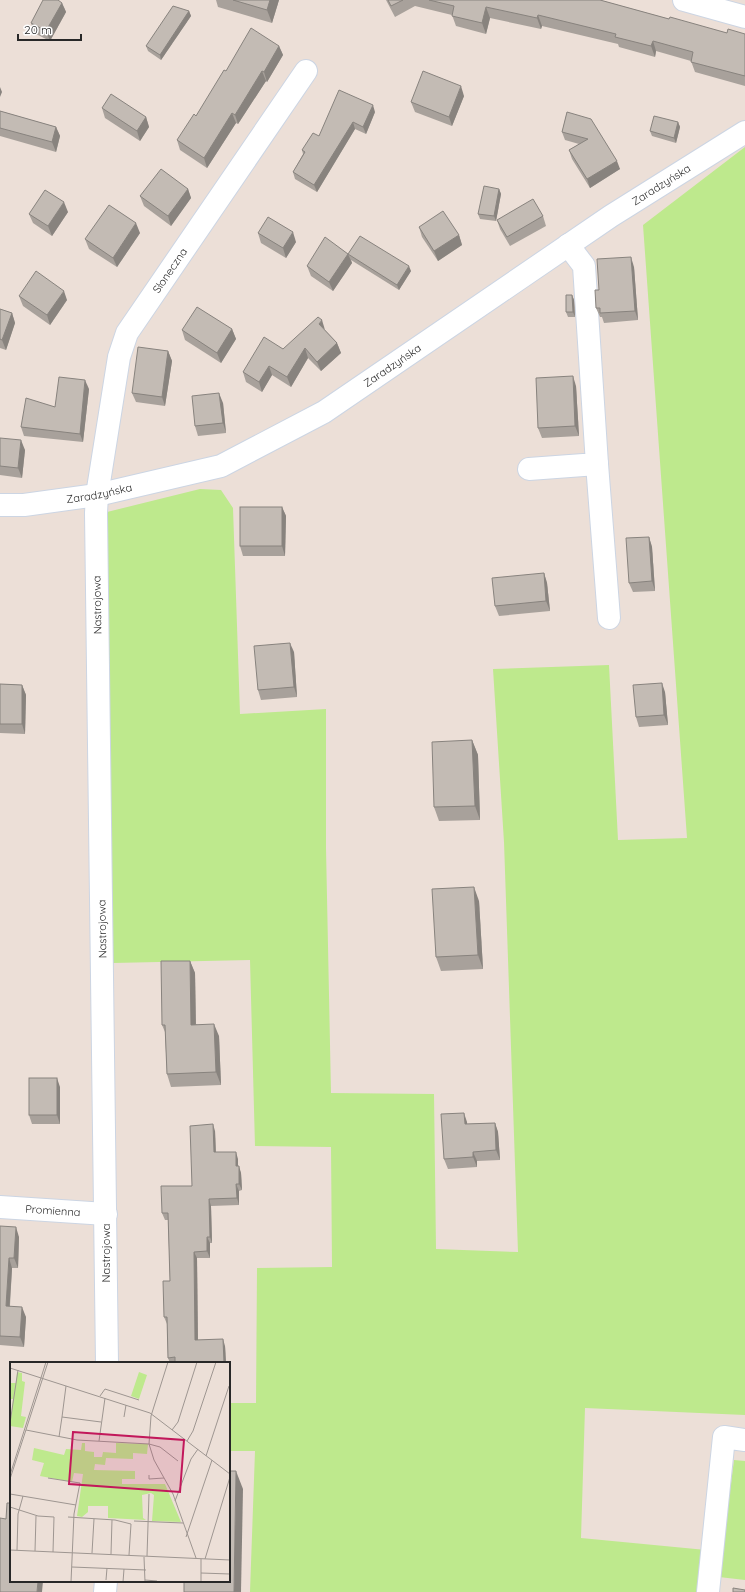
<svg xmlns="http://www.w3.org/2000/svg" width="745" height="1592" viewBox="0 0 745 1592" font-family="Quicksand,sans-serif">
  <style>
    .green { fill: #bee98d }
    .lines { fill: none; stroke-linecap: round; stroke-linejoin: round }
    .minor-casing { stroke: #ccd5e3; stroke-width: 24 }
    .minor { stroke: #fff; stroke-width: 22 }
    .wall { fill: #a8a19b }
    .shaded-wall { fill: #88837e }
    .building { fill: #c3bbb4; stroke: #88837e }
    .labels { text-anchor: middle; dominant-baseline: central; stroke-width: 3.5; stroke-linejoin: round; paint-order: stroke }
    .street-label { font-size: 11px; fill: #282828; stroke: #fff }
    .inset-road { fill: none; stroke: #9e9691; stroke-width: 1 }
    .view { fill: #c2185b; fill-opacity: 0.15; stroke: #c2185b; stroke-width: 2 }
    .inset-edge { fill: none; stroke: #282828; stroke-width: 2 }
  </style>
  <rect width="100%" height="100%" fill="#ecdfd7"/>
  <!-- green -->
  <g class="green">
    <polygon points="745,147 745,1415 585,1408 581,1538 706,1550 701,1592 250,1592 255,1451 229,1451 229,1403 256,1403 257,1268 332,1267 331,1147 255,1146 250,960 113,963 103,513 200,489 221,490 233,508 240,714 326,709 326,848 331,1093 434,1094 436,1249 518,1252 504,842 493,669 609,665 618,840 687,838 643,225"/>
    <polygon points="734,1460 745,1461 745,1580 719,1577"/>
  </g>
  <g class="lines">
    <defs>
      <g id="minor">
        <polyline points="684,0 745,17"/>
        <polyline points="597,464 609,618"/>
        <polyline points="529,469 597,464 584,266 568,245"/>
        <path id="s1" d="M0,505h24l73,-10 124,-29 103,-54 287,-196 134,-84"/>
        <path id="s2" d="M0,1207l106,7"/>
        <path id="s3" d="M107,1363l-11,-850 1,-18 22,-138 8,-24 179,-262"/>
        <polyline points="105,1592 106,1581"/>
        <polyline points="708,1592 724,1437 745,1440"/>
      </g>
    </defs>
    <!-- minor casing -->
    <use href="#minor" class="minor-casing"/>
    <!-- minor -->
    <use href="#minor" class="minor"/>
  </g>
  <!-- wall -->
  <g class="wall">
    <polygon points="216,0 279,0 272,23 218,7"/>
    <polygon points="386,0 600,0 669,19 727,33 745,34 745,86 695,72 691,61 656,51 655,57 619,47 618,44 542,26 541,29 490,18 486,34 456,26 452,15 415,6 395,17"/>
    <polygon points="62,3 66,12 50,41 34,33 31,23"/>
    <polygon points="189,11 191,16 161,60 148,51 146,46"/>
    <polygon points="279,46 283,55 267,82 266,81 238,124 236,123 207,168 180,150 177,140 196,116 226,71"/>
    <polygon points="464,96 452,126 415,112 411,102"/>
    <polygon points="102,108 146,117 149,127 140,141 105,118"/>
    <polygon points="0,111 56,127 60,136 56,152 0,136"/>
    <polygon points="375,112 366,134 355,129 317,192 295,179 293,172 303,154 302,150 319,136"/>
    <polygon points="567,112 620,169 590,188 572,159 569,150 579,144 565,140 562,132"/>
    <polygon points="678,122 680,127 676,143 652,136 650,131"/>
    <polygon points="188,189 191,198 171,226 144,206 140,196"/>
    <polygon points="499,189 501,194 496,221 480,219 478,214"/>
    <polygon points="68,212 52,236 33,223 29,214"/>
    <polygon points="543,216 546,226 510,246 500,229 497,220"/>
    <polygon points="419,227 459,235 462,245 438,261 422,237"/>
    <polygon points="140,233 117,267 89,249 85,239"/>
    <polygon points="258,233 296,242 286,258 261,243"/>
    <polygon points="348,254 411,271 399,290 351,260 352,263 333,291 311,276 307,266"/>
    <polygon points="634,267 638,320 604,323 602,317 600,317 596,308 599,290"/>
    <polygon points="572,295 574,300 575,317 568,317 566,312"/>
    <polygon points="19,296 67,300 50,325 23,306"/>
    <polygon points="0,309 12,313 15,323 6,350 0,348"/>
    <polygon points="232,329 236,339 221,363 185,340 182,330"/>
    <polygon points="325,330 337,343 341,353 321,371 308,358 291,387 272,375 262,392 246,382 243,372 283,349"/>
    <polygon points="168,351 172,361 165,406 136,402 132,393"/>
    <polygon points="576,386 579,436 542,438 538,428"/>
    <polygon points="89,389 83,442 24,436 21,427 55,407"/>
    <polygon points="223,403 226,433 198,436 195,426"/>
    <polygon points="0,438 25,450 22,478 0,475"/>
    <polygon points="282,507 286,516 285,556 243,556 240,546"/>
    <polygon points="649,537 652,547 655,591 633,592 629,583"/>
    <polygon points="544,573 547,583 550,611 499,616 495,606"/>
    <polygon points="294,652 297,697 261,700 258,690"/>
    <polygon points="0,684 22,685 26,695 25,734 0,733"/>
    <polygon points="665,692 668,725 639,727 636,717"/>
    <polygon points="472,740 478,755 480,820 439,821 434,807"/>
    <polygon points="479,901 483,969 441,971 436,957"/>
    <polygon points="190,961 195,973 196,1024 219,1036 221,1085 171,1087 167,1074 165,1032 162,1025"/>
    <polygon points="60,1087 60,1124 32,1124 29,1115"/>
    <polygon points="467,1122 467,1124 495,1123 498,1132 500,1160 477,1161 477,1167 448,1169 444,1159"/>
    <polygon points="215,1131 216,1152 238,1159 238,1166 241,1173 242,1190 239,1191 239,1205 211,1206 212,1243 210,1243 210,1258 197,1258 198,1340 225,1346 226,1363 170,1363 168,1358 167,1324 164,1317 170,1281 168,1220 165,1220 162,1213 192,1186"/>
    <polygon points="0,1226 19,1237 18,1268 12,1268 10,1306 26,1317 24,1347 0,1345"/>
  </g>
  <!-- shaded-wall -->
  <g class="shaded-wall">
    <polygon points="270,0 279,0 272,23 267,10"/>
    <polygon points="62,3 66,12 50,41 46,31"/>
    <polygon points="486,7 490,18 486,34 482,23"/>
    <polygon points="189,11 191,16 161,60 160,55"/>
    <polygon points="538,15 542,26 541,29 537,18"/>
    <polygon points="653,41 656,51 655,57 651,46"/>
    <polygon points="279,46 283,55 267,82 264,72"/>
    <polygon points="262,71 266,81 238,124 235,115"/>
    <polygon points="461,86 464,96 452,126 449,117"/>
    <polygon points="0,87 2,92 0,97"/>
    <polygon points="373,105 375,112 366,134 363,127"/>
    <polygon points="232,113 236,123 207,168 204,158"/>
    <polygon points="146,117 149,127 140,141 137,131"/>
    <polygon points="353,122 355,129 317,192 314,185"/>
    <polygon points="678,122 680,127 676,143 674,138"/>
    <polygon points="56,127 60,136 56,152 52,142"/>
    <polygon points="617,161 620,169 590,188 587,179"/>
    <polygon points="188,189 191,198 171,226 168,216"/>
    <polygon points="499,189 501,194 496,221 494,216"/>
    <polygon points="64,202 68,212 52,236 48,226"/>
    <polygon points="136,223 140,233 117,267 113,258"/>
    <polygon points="293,232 296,242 286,258 283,248"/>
    <polygon points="459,235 462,245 438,261 434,251"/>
    <polygon points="348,254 352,263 333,291 329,282"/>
    <polygon points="631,257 634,267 638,320 635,311"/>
    <polygon points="409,266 411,271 399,290 397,285"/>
    <polygon points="64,291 67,300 50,325 47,315"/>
    <polygon points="572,295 574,300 575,317 573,312"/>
    <polygon points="12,313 15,323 6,350 2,340"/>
    <polygon points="322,320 325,330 319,324"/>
    <polygon points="232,329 236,339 221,363 217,353"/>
    <polygon points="337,343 341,353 321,371 317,362"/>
    <polygon points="305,348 308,358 291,387 287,377"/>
    <polygon points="168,351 172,361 165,406 162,397"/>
    <polygon points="269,366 272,375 262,392 259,382"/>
    <polygon points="573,376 576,386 579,436 575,426"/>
    <polygon points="85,380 89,389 83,442 80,434"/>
    <polygon points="219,393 223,403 226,433 223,423"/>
    <polygon points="21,440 25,450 22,478 18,468"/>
    <polygon points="282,507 286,516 285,556 282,546"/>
    <polygon points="649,537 652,547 655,591 652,581"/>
    <polygon points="544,573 547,583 550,611 546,601"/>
    <polygon points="290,643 294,652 297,697 294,687"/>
    <polygon points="662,683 665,692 668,725 664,715"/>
    <polygon points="22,685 26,695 25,734 22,724"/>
    <polygon points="472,740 478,755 480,820 475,806"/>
    <polygon points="474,887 479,901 483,969 478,955"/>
    <polygon points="190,961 195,973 196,1037 191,1025"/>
    <polygon points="214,1024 219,1036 221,1085 216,1072"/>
    <polygon points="57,1078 60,1087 60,1124 57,1115"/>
    <polygon points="464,1113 467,1122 468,1134 465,1124"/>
    <polygon points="495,1123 498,1132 500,1160 496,1150"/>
    <polygon points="213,1124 215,1131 216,1159 214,1152"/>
    <polygon points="236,1152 238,1159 238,1173 236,1166"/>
    <polygon points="473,1152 477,1161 477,1167 473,1157"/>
    <polygon points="239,1166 241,1173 242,1190 239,1184"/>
    <polygon points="236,1184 239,1191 239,1205 237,1198"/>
    <polygon points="209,1199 211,1206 212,1243 210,1237"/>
    <polygon points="16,1227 19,1237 18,1268 14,1258"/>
    <polygon points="207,1237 210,1243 210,1258 207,1251"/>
    <polygon points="194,1252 197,1258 198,1347 195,1340"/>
    <polygon points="9,1258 12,1268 9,1315 6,1306"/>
    <polygon points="22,1307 26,1317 24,1347 20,1337"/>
    <polygon points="223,1339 225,1346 226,1363 224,1363"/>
    <polygon points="236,1471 243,1489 241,1592 234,1592"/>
    <polygon points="38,1581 43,1581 42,1592 37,1592"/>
  </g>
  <!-- building -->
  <g class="building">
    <polygon points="43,0 58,0 62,3 46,31 31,23"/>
    <polygon points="233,0 270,0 267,10"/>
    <polygon points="388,0 403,0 391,6"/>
    <polygon points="429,0 600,0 669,19 670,17 727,33 728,29 745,34 745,76 691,62 693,52 653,41 651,46 615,37 616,34 538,15 537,18 486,7 482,23 452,16 454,6"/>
    <polygon points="173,6 189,11 160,55 146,46"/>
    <polygon points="251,28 279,46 264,72 262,71 235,115 232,113 204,158 177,140 194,114 196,116 224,70 226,71"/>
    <polygon points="423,71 461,86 449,117 411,102"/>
    <polygon points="339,90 373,105 363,127 353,122 314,185 293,172 305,152 302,150 313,133 319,136"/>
    <polygon points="111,94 146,117 137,131 102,108"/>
    <polygon points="0,111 56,127 52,142 0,128"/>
    <polygon points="567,112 591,119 617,161 587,179 569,150 588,139 562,132"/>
    <polygon points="654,116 678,122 674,138 650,131"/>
    <polygon points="161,169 188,189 168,216 140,196"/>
    <polygon points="484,186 499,189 494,216 478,214"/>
    <polygon points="45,190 64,202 48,226 29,214"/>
    <polygon points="533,199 543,216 507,237 497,220"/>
    <polygon points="109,205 136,223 113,258 85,239"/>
    <polygon points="443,211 459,235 434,251 419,227"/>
    <polygon points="268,217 293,232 283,248 258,233"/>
    <polygon points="360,236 409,266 397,285 348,254"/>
    <polygon points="325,237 348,254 329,282 307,266"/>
    <polygon points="631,257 635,311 600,313 600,308 596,308 595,290 599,290 597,259"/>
    <polygon points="36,271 64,291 47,315 19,296"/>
    <polygon points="566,295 572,295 573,312 566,312"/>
    <polygon points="197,307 232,329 217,353 182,330"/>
    <polygon points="0,309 12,313 2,340 0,339"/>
    <polygon points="318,317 322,320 319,324 337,343 317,362 305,348 287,377 269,366 259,382 243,372 264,337 283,349"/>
    <polygon points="138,347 168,351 162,397 132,393"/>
    <polygon points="573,376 575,426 538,428 536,378"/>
    <polygon points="59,377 85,380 80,434 21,427 26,398 55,407"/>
    <polygon points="219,393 223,423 195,426 192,396"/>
    <polygon points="0,438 21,440 18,468 0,466"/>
    <rect x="240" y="507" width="42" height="39"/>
    <polygon points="649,537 652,581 629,583 626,538"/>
    <polygon points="544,573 546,601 495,606 492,578"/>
    <polygon points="290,643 294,687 258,690 254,646"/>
    <polygon points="662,683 664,715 636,717 633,685"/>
    <polygon points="0,684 22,685 22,724 0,724"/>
    <polygon points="472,740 475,806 434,807 432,742"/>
    <polygon points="474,887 478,955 436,957 432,889"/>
    <polygon points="161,961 190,961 191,1025 214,1024 216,1072 167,1074 165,1025 162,1025"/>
    <rect x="29" y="1078" width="28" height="37"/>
    <polygon points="464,1113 465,1124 495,1123 496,1150 473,1152 473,1157 444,1159 441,1114"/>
    <polygon points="213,1124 214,1152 236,1152 236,1166 239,1166 239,1184 236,1184 237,1198 209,1199 210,1237 207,1237 207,1251 194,1252 195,1340 223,1339 224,1363 175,1363 175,1357 168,1358 167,1317 164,1317 163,1281 170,1281 168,1213 162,1213 161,1186 192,1186 190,1126"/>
    <polygon points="0,1226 16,1227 14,1258 9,1258 6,1306 22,1307 20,1337 0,1336"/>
    <polygon points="11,1388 11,1403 10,1403"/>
    <polygon points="229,1471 236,1471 234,1592 184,1592 184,1581 229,1581"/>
    <polygon points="7,1503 11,1503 11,1581 38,1581 37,1592 0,1592 0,1518 6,1519"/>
    <polygon points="733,1588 745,1590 745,1592 733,1592"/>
  </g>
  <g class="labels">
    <!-- street labels -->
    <g class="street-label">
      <text stroke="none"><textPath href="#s1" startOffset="748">Zaradzyńska</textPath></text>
      <text stroke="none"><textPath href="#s3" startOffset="1109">Słoneczna</textPath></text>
      <text stroke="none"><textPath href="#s1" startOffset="424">Zaradzyńska</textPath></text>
      <text stroke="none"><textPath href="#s1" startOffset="100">Zaradzyńska</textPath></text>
      <text transform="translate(97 605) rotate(-91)">Nastrojowa</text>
      <text transform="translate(102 929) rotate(-91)">Nastrojowa</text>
      <text stroke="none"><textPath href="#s2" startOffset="53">Promienna</textPath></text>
      <text transform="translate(106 1253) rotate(-90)">Nastrojowa</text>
    </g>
  </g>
  <!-- overview -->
  <g transform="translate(10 1362)">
    <rect width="220" height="220" fill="#ecdfd7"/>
    <path d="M7,10l5,1v8l3,1 -4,34 5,1 -3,11 -13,-2 3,-27h-3v-16h6zM129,10l8,3 -8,24 -8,-3zM72,81h3v8l9,1v5h8l1,-5 13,1v-10l32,1 -1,10 -14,-1v6l-27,-1 -1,7 -10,-1 -1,6 41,1v8h-13v5h43l16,38 -29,-1 2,-26 -3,-2 -9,2 1,23 3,2 -38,-2v-12h-20v6l-6,5 -5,-1 6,-42 -9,-1 -2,9 -32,-6 4,-13 -12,-3 2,-12 30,7 2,-6 15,1z" fill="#bee98d"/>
    <path class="inset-road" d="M158,0l-17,54 -2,28 5,16 19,34 23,64M0,6l140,45 80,61M90,34l5,-7 34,11M52,55l4,-31M114,55l2,-12M0,61l8,-53M16,68l51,10 72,4 11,3 18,14M162,68l6,-8 19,-60M49,75l3,-20 39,5M89,79l6,-43M177,79l6,-10 23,-69M196,94l23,-70M0,113l36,-113M139,113v4l15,-1M38,116l32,5 -6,31 -3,68M0,117l38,-117M0,132l66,11M165,139l16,-42 7,-10M0,145l28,9 16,1 -1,35M58,155l47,3 16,4 -2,31M124,159l49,2M176,175l26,-77M0,188l220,10M7,188l1,-36 5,-18M25,189l1,-35M82,191l2,-34M101,192l1,-34M137,194l2,-62M134,195l1,25M191,197v23M195,197l25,-82M62,205l74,3M191,211l29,1M96,218l1,-12M135,218l12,1M113,220l1,-13"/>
    <path class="view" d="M63,70l111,8 -4,52 -111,-8z"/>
    <rect width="220" height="220" class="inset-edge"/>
  </g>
  <!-- scale -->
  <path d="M18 34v6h63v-6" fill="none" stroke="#282828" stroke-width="2"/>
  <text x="24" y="34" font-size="12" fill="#282828" stroke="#ffffff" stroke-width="3" paint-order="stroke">20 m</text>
</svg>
